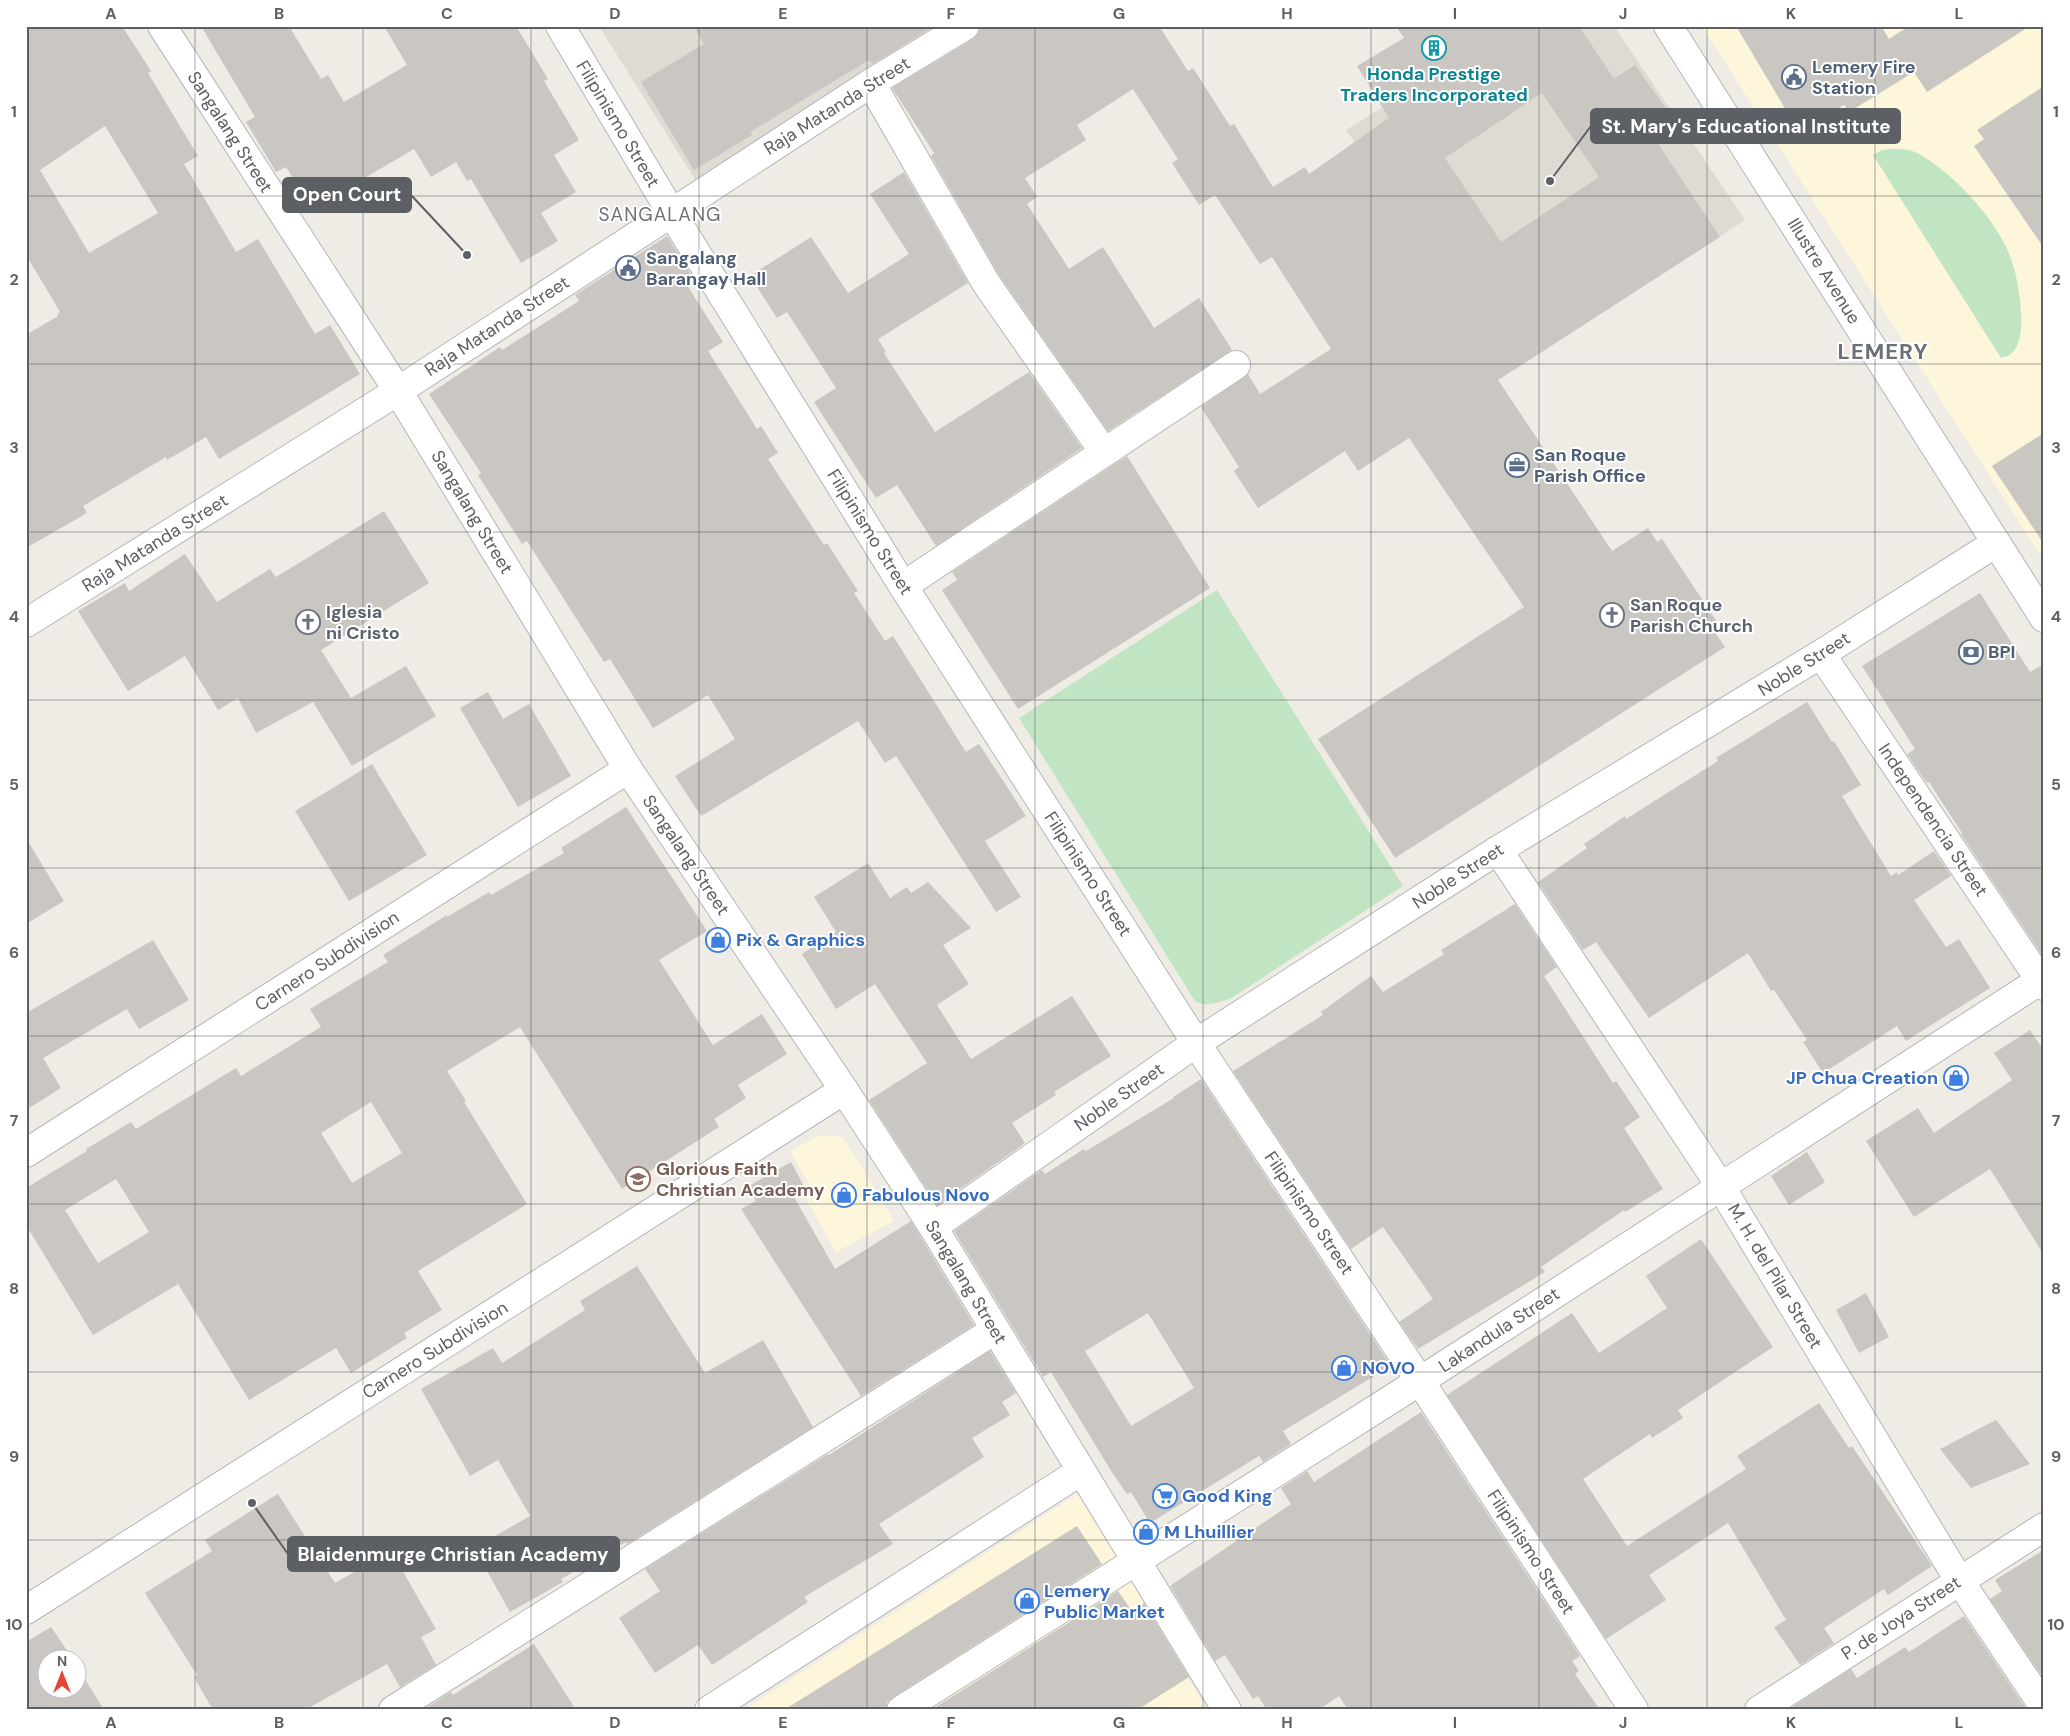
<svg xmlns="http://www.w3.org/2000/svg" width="2070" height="1736" viewBox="0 0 2070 1736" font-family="'DM Sans',sans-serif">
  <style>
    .commercial { fill: #fdf6da }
    .education { fill: #dedbd2 }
    .green { fill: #c1e5c2 }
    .building { fill: #cac6c1; fill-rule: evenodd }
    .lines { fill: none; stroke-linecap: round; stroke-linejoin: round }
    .minor-casing { stroke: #b4b6ba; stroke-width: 30 }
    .tertiary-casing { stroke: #b4b6ba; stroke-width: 30 }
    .secondary-casing { stroke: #b3b6bb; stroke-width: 30 }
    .minor { stroke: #fff; stroke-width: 28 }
    .tertiary { stroke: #fff; stroke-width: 28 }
    .secondary { stroke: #fff; stroke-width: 28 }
    .grid { fill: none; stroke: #5c5f64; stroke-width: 1; stroke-opacity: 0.55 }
    .labels { text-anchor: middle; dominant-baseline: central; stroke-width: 4; stroke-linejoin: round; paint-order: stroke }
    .service-label { font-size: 18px; font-weight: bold; fill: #4e5e75; stroke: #fff; text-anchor: start }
    .culture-label { font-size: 18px; font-weight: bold; fill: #0d838f; stroke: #fff }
    .street-label { font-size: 18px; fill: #5c5f64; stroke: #fff }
    .worship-label { font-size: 18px; font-weight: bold; fill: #5b616d; stroke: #fff; text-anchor: start }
    .shop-label { font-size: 18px; font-weight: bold; fill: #366cbe; stroke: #fff; text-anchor: start }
    .education-label { font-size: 18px; font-weight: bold; fill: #785e54; stroke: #fff; text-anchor: start }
    .neighbourhood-label { font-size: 19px; letter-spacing: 1px; fill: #6d7176; stroke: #fff }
    .district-label { font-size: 22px; font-weight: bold; letter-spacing: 1px; fill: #6d7176; stroke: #fff }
    .leader { fill: none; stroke: #5c5f64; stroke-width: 2 }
    .callout-dot { fill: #5c5f64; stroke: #fff; stroke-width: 2 }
    .callout { fill: #5c5f64; stroke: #5c5f64; stroke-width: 2 }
    .callout-label { font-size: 19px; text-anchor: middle; font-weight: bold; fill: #fff }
    .neatline { fill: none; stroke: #5c5f64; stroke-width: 2 }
    .grid-label { font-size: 16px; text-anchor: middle; font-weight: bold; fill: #5c5f64 }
  </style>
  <rect width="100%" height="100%" fill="#eeece4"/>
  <!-- commercial -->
  <g class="commercial">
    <polygon points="1702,26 2044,26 2044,561 1724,61"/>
    <polygon points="819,1135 843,1137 894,1221 836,1252 806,1199 814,1192 790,1152"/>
    <polygon points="1079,1493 1207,1710 743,1710"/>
  </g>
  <!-- education -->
  <g class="education">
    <polygon points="599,26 949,26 698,184"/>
    <polygon points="1513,26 1614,26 1745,220 1513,371 1346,130"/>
  </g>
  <!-- green -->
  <g class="green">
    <path d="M1892,149c7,0 17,0 23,3 33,16 76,62 91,95 10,21 14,45 15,67 1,12 0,31 -10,40 -2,2 -7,3 -10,4l-128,-203 9,-5z"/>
    <path d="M1217,590l186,296 -173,113c-13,4 -23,8 -35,2l-176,-283z"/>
  </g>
  <!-- building -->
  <g class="building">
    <path d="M26,26h96l29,45 -3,2 50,83 -14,8 52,88 22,-13 57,95 15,-9 30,49 -141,85 -13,-22 -39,23 -1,-3 -83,49 4,7 -61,35v-213l32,-19 -1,-1 3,-3 -34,-57zM105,126l53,87 -69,40 -49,-83z"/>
    <polygon points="201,26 289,26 321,79 328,75 344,102 407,65 384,26 516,26 548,79 544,81 579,140 554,155 576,192 541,213 558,241 521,263 471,179 467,181 456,162 431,177 414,149 312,209 286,167 276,172 246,122 255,117"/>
    <polygon points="693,26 934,26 872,64 869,60 750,132 752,135 694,170 641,82 704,44"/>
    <path d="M981,26h178l29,45 5,-3 37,58 4,-2 39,63 32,-20 4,7 80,-56 -32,-52 47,-28 -8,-12h183l35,53 21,-14 36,51 -22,14 71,107 -222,143 114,171 36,-23 9,14 5,-3 55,83 -5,6 13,19 -330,211 -77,-119 206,-132 -115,-169 -51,33 -13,-20 -87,57 -24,-37 5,-4 -38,-60 47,-33 12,20 71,-45 -59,-92 -12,7 -45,-69 -16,10 -27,-42 6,-4 -45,-70 -56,36 9,15 -61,38 12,19 -10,7 42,65 34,-22 51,81 45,-30 33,52 -124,81 -109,-156 -68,-119 3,-3 -42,-65 81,-49 5,-5zM1542,93l57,84 -98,65 -56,-84z"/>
    <polygon points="1736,26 1881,26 1889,39 1909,26 2030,26 1927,92 1914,72 1849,112 1844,105 1799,132"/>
    <polygon points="2044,86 2044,248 1974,146 1984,139 1977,130"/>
    <polygon points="904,172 968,283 878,339 886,352 884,353 935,432 1029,372 1082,448 936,546 897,485 876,498 814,402 836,388 787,312 777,318 750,276 811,237 848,293 909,254 870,194"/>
    <polygon points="667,236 693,277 685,282 723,342 708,351 757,429 761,426 778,453 768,459 824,545 827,543 858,591 854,593 885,641 893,636 966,752 979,744 1026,816 985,841 1021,897 996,912 896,756 885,763 858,721 701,816 675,776 735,739 708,695 653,728 610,659 604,662 527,541 522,544 478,475 481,473 429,394 500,347 502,350 579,301 575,295"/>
    <polygon points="2044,433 2044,544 1992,466"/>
    <polygon points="1127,456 1210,588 1018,709 942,590 957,580 952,572"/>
    <polygon points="384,511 429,583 321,650 351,698 406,666 436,716 352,766 313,702 256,733 238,698 218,710 185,656 128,691 78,611 125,583 129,591 185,554 217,602 270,569 276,577"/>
    <polygon points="1980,593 2030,672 2044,664 2044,958 1961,834 1962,833 1929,782 1927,783 1907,754 1915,749 1862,666"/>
    <polygon points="488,692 503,719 529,704 571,776 518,807 460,708"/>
    <polygon points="1807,702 1832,742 1834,741 1861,785 1842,796 1891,876 1897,872 1898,875 1934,851 1951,876 1914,900 1946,947 1959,939 1990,988 1906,1041 1897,1026 1823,1073 1803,1042 1807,1040 1774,990 1771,991 1748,953 1649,1018 1596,942 1583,950 1538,882 1587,848 1584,844 1625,816 1626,819 1718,761 1716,758"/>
    <polygon points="372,764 427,855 349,901 295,811"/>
    <path d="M626,807l81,124 -48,29 54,85 49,-31 25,40 -49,31 8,13 -32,21 5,8 -97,62 -102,-162 -73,44 19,30 -2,1 63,102 -109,67 24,39 -38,23 3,5 -56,35 -15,-25 -87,52 -71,-116 -85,51 -67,-110v-37l61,-37 -1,-2 45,-27 5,7 100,-61 5,8 80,-49 -11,-18 78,-47 -5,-7 64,-40v2l42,-25 2,3 73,-42 -3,-5zM371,1102l31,51 -50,30 -31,-50zM116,1179l33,53 -51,31 -33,-53z"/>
    <polygon points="26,838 64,901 26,924"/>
    <polygon points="868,863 890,898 907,887 911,893 928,882 971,928 943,945 969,984 937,1005 971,1059 1072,996 1111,1056 1054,1092 1056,1095 1012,1123 1025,1143 937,1205 869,1100 927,1063 875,984 836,1009 802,954 836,932 814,897"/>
    <polygon points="1515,904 1557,967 1544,976 1613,1083 1616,1081 1640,1117 1624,1128 1663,1189 1625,1212 1624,1210 1541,1267 1545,1272 1418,1349 1399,1322 1433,1299 1383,1227 1351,1249 1233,1071 1323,1015 1321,1012 1371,976 1383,992 1444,954 1441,950"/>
    <polygon points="153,940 189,1000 139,1029 127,1009 43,1058 61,1088 26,1110 26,1013"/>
    <polygon points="2030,1030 2044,1051 2044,1255 1990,1169 1914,1217 1866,1141 1918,1108 1934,1133 2012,1080 1994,1053"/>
    <path d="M1201,1079l190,287 -108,65 8,13 -28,18 -4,-6 -109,67 -19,-31 -4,2 -14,-20 -62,-102 -8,5 -89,-146 88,-61 3,4 39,-25 2,2 88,-53 -1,-1zM1148,1313l46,75 -63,38 -46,-75z"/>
    <polygon points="1807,1152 1825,1182 1789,1205 1771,1176"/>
    <polygon points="791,1162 806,1190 794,1197 835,1269 911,1221 974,1325 861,1396 741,1209 756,1201 747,1187"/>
    <polygon points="1701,1239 1773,1347 1678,1410 1683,1418 1652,1438 1650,1434 1583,1479 1627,1546 1746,1469 1737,1456 1819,1403 1849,1448 1852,1446 1932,1566 1888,1595 1884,1589 1824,1628 1834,1643 1800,1665 1774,1627 1786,1620 1728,1523 1649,1575 1666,1600 1606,1639 1447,1395 1572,1313 1599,1353 1667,1308 1646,1276"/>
    <polygon points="637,1266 705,1373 763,1340 813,1427 627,1544 626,1542 561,1579 563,1582 510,1612 474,1548 530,1516 498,1460 470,1476 421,1389 493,1348 502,1363 585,1310 580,1301"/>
    <polygon points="1866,1293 1889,1337 1859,1353 1836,1310"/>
    <polygon points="990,1351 1016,1393 1002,1402 1010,1415 972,1438 984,1457 879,1524 893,1544 804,1597 808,1602 712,1665 698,1645 655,1673 619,1618 660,1591 645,1569 828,1454 829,1455"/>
    <polygon points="1421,1412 1580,1656 1572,1661 1579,1671 1575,1674 1600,1710 1348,1710 1339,1696 1318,1710 1267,1710 1258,1696 1253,1699 1225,1655 1215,1661 1170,1586 1291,1504 1281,1488 1307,1471 1314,1482"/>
    <polygon points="1996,1420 2030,1464 1971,1488 1940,1449"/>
    <polygon points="278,1494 335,1583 391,1551 436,1629 421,1637 436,1665 400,1687 387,1664 305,1710 213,1710 194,1677 197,1675 145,1593 212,1551 205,1540"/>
    <polygon points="1077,1526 1102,1564 893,1697 887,1702 886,1710 784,1710"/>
    <polygon points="2044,1550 2044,1679 1990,1599 2002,1591 1995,1580"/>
    <polygon points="1118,1591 1132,1611 1144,1603 1189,1677 1137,1710 931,1710"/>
    <polygon points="1964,1616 2027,1710 1788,1710 1851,1669 1857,1678 1905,1647 1909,1652"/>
    <polygon points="51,1627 72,1658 48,1658 48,1688 78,1688 78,1668 104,1710 26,1710 26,1642"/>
    <polygon points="534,1644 576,1710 423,1710 451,1692 453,1695"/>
  </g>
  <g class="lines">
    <defs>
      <g id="minor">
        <polyline points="560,26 671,212 903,586 1196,1043 1420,1381 1634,1710"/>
        <polyline points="871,83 986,283 1104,452"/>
        <polyline points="903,586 1236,365"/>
        <polyline points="26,623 398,391"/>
        <polyline points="1821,654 2044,986"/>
        <polyline points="1498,850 1721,1187 1959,1580 2044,1707"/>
        <polyline points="26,1153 628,769"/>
        <polyline points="933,1227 1196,1043 1498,850 1821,654 1996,543"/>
        <polyline points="26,1610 844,1090"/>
        <polyline points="393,1710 995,1330"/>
        <polyline points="709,1710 1081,1471"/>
        <polyline points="901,1710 1420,1381 2044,978"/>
        <polyline points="1759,1710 2044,1527"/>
      </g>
      <g id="tertiary">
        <polyline points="162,26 398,391 628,769 844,1090 933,1227 1227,1710"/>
        <polyline points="398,391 871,83 965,26"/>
      </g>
      <polyline id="secondary" points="1668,26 2044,618"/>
    </defs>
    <!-- minor casing -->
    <use href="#minor" class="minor-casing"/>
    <!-- tertiary casing -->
    <use href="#tertiary" class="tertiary-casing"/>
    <!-- secondary casing -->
    <use href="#secondary" class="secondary-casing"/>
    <!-- minor -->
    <use href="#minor" class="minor"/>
    <!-- tertiary -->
    <use href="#tertiary" class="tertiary"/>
    <!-- secondary -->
    <use href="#secondary" class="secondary"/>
  </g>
  <!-- grid -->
  <path class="grid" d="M195,26v1684M363,26v1684M531,26v1684M699,26v1684M867,26v1684M1035,26v1684M1203,26v1684M1371,26v1684M1539,26v1684M1707,26v1684M1875,26v1684M26,196h2018M26,364h2018M26,532h2018M26,700h2018M26,868h2018M26,1036h2018M26,1204h2018M26,1372h2018M26,1540h2018"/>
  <!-- icons -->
  <defs>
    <symbol id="building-ring" viewBox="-11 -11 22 22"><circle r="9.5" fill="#fff" stroke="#0f9aa8" stroke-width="1.5"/><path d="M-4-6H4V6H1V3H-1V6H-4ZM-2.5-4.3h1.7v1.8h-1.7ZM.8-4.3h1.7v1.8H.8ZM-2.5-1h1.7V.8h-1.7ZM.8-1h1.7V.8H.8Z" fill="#0f9aa8"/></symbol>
    <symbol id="civic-ring" viewBox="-11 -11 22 22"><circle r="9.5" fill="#fff" stroke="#5c6f8a" stroke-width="1.5"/><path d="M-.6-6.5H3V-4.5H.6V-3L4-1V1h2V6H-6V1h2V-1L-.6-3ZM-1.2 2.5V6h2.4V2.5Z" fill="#5c6f8a"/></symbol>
    <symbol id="office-ring" viewBox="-11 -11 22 22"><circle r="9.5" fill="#fff" stroke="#5c6f8a" stroke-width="1.5"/><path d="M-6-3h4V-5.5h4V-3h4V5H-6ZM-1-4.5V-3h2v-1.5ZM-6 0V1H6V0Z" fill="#5c6f8a"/></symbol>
    <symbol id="church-ring" viewBox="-11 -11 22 22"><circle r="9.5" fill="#fff" stroke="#6b7280" stroke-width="1.5"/><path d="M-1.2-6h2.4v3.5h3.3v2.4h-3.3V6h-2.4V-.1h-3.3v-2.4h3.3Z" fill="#6b7280"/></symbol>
    <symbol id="bank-ring" viewBox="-11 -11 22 22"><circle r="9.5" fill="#fff" stroke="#5c6f8a" stroke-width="1.5"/><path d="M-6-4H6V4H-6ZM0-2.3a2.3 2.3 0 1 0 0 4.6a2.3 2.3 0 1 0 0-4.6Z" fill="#5c6f8a"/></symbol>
    <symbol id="shop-ring" viewBox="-11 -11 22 22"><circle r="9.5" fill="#fff" stroke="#3f7fe0" stroke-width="1.5"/><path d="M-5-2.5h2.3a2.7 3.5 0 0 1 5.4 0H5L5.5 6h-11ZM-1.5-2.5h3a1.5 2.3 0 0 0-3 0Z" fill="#3f7fe0"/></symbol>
    <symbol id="school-ring" viewBox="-11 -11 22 22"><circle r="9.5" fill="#fff" stroke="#8d6e63" stroke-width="1.5"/><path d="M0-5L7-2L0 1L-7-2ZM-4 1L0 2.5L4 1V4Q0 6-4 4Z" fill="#8d6e63"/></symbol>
    <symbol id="supermarket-ring" viewBox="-11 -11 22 22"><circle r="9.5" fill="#fff" stroke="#3f7fe0" stroke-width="1.5"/><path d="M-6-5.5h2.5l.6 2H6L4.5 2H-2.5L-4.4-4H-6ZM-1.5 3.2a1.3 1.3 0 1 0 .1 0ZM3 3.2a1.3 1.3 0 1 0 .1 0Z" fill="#3f7fe0"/></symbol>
  </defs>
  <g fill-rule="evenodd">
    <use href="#building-ring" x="1420" y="34" width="28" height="28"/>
    <use href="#civic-ring" x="1780" y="63" width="28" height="28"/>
    <use href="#civic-ring" x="614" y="254" width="28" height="28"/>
    <use href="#office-ring" x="1503" y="451" width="28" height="28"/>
    <use href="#church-ring" x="1598" y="601" width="28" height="28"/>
    <use href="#church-ring" x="294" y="608" width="28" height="28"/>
    <use href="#bank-ring" x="1957" y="638" width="28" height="28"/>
    <use href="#shop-ring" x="704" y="926" width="28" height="28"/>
    <use href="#shop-ring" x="1942" y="1064" width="28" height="28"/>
    <use href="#school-ring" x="624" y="1165" width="28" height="28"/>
    <use href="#shop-ring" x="830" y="1181" width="28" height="28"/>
    <use href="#shop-ring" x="1330" y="1354" width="28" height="28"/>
    <use href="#supermarket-ring" x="1151" y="1482" width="28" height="28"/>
    <use href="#shop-ring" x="1132" y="1518" width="28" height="28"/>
    <use href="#shop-ring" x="1013" y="1587" width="28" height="28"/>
  </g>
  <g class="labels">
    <!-- service labels -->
    <g class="service-label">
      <text x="1812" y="67">Lemery Fire<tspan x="1812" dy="21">Station</tspan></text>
      <text x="646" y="258">Sangalang<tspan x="646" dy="21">Barangay Hall</tspan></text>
      <text x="1534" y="455">San Roque<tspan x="1534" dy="21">Parish Office</tspan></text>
      <text x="1988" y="652">BPI</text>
    </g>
    <!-- culture labels -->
    <g class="culture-label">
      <text x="1434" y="74">Honda Prestige<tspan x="1434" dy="21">Traders Incorporated</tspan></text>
    </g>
    <!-- street labels -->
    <g class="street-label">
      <text transform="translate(837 106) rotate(-32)">Raja Matanda Street</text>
      <text transform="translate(618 124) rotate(59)">Filipinismo Street</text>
      <text transform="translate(230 132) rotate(57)">Sangalang Street</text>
      <text transform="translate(1824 271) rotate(58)">Illustre Avenue</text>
      <text transform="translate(497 326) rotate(-33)">Raja Matanda Street</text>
      <text transform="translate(472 512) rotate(59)">Sangalang Street</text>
      <text transform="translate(870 532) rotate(58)">Filipinismo Street</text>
      <text transform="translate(155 543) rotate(-32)">Raja Matanda Street</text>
      <text transform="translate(1804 664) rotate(-32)">Noble Street</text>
      <text transform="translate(1933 820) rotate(56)">Independencia Street</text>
      <text transform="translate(686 855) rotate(56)">Sangalang Street</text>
      <text transform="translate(1088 874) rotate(57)">Filipinismo Street</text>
      <text transform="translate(1458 876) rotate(-33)">Noble Street</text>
      <text transform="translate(327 961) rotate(-33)">Carnero Subdivision</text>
      <text transform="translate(1119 1097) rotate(-35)">Noble Street</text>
      <text transform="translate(1309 1213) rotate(56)">Filipinismo Street</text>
      <text transform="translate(1775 1276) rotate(59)">M. H. del Pilar Street</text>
      <text transform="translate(966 1282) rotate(59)">Sangalang Street</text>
      <text transform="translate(1499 1330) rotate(-33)">Lakandula Street</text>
      <text transform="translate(435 1350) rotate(-32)">Carnero Subdivision</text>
      <text transform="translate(1531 1552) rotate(57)">Filipinismo Street</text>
      <text transform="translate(1901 1618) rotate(-33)">P. de Joya Street</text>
    </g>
    <!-- worship labels -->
    <g class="worship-label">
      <text x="1630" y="605">San Roque<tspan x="1630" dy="21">Parish Church</tspan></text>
      <text x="326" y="612">Iglesia<tspan x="326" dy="21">ni Cristo</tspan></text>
    </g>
    <!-- shop labels -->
    <g class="shop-label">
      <text x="736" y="940">Pix &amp; Graphics</text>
      <text x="1938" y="1078" text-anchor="end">JP Chua Creation</text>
      <text x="862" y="1195">Fabulous Novo</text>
      <text x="1362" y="1368">NOVO</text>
      <text x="1182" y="1496">Good King</text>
      <text x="1164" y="1532">M Lhuillier</text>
      <text x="1044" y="1591">Lemery<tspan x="1044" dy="21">Public Market</tspan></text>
    </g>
    <!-- education labels -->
    <g class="education-label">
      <text x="656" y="1169">Glorious Faith<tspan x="656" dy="21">Christian Academy</tspan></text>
    </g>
    <!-- neighbourhood labels -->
    <g class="neighbourhood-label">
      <text x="660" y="214">SANGALANG</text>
    </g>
    <!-- district labels -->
    <g class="district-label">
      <text x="1883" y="351">LEMERY</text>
    </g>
  </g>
  <!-- callouts -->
  <path class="leader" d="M1550 181L1591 126M467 255L411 195M252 1503L288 1554"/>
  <g class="callout-dot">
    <circle cx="1550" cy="181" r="5"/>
    <circle cx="467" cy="255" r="5"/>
    <circle cx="252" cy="1503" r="5"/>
  </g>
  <g class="callout">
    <rect x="1591" y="109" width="309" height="34" rx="5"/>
    <rect x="283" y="178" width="128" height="34" rx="5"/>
    <rect x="288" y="1537" width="331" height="34" rx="5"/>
  </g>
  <g class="callout-label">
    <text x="1746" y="133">St. Mary's Educational Institute</text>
    <text x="347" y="201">Open Court</text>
    <text x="453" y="1561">Blaidenmurge Christian Academy</text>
  </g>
  <!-- border -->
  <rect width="2070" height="1736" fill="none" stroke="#ffffff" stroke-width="55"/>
  <!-- north arrow -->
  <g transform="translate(62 1674)"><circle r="24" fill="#ffffff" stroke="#bebfc1"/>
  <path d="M0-4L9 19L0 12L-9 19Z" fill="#e44634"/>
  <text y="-8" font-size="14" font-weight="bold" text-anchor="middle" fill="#5c5f64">N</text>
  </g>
  <rect x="28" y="28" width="2014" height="1680" class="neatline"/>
  <g class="grid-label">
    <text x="111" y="19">A</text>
    <text x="279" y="19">B</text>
    <text x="447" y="19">C</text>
    <text x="615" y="19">D</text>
    <text x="783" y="19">E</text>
    <text x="951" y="19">F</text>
    <text x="1119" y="19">G</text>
    <text x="1287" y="19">H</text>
    <text x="1455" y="19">I</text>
    <text x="1623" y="19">J</text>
    <text x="1791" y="19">K</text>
    <text x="1959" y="19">L</text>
    <text x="14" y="117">1</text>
    <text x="2056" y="117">1</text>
    <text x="14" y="285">2</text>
    <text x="2056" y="285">2</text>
    <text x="14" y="453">3</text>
    <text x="2056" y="453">3</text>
    <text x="14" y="622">4</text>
    <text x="2056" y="622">4</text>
    <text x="14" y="790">5</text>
    <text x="2056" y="790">5</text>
    <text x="14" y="958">6</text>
    <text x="2056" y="958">6</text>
    <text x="14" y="1126">7</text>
    <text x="2056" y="1126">7</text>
    <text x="14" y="1294">8</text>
    <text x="2056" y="1294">8</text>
    <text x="14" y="1462">9</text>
    <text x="2056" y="1462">9</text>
    <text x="14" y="1630">10</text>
    <text x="2056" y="1630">10</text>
    <text x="111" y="1728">A</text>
    <text x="279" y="1728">B</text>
    <text x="447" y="1728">C</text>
    <text x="615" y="1728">D</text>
    <text x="783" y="1728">E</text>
    <text x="951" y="1728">F</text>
    <text x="1119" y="1728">G</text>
    <text x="1287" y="1728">H</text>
    <text x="1455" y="1728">I</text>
    <text x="1623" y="1728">J</text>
    <text x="1791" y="1728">K</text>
    <text x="1959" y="1728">L</text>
  </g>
</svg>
